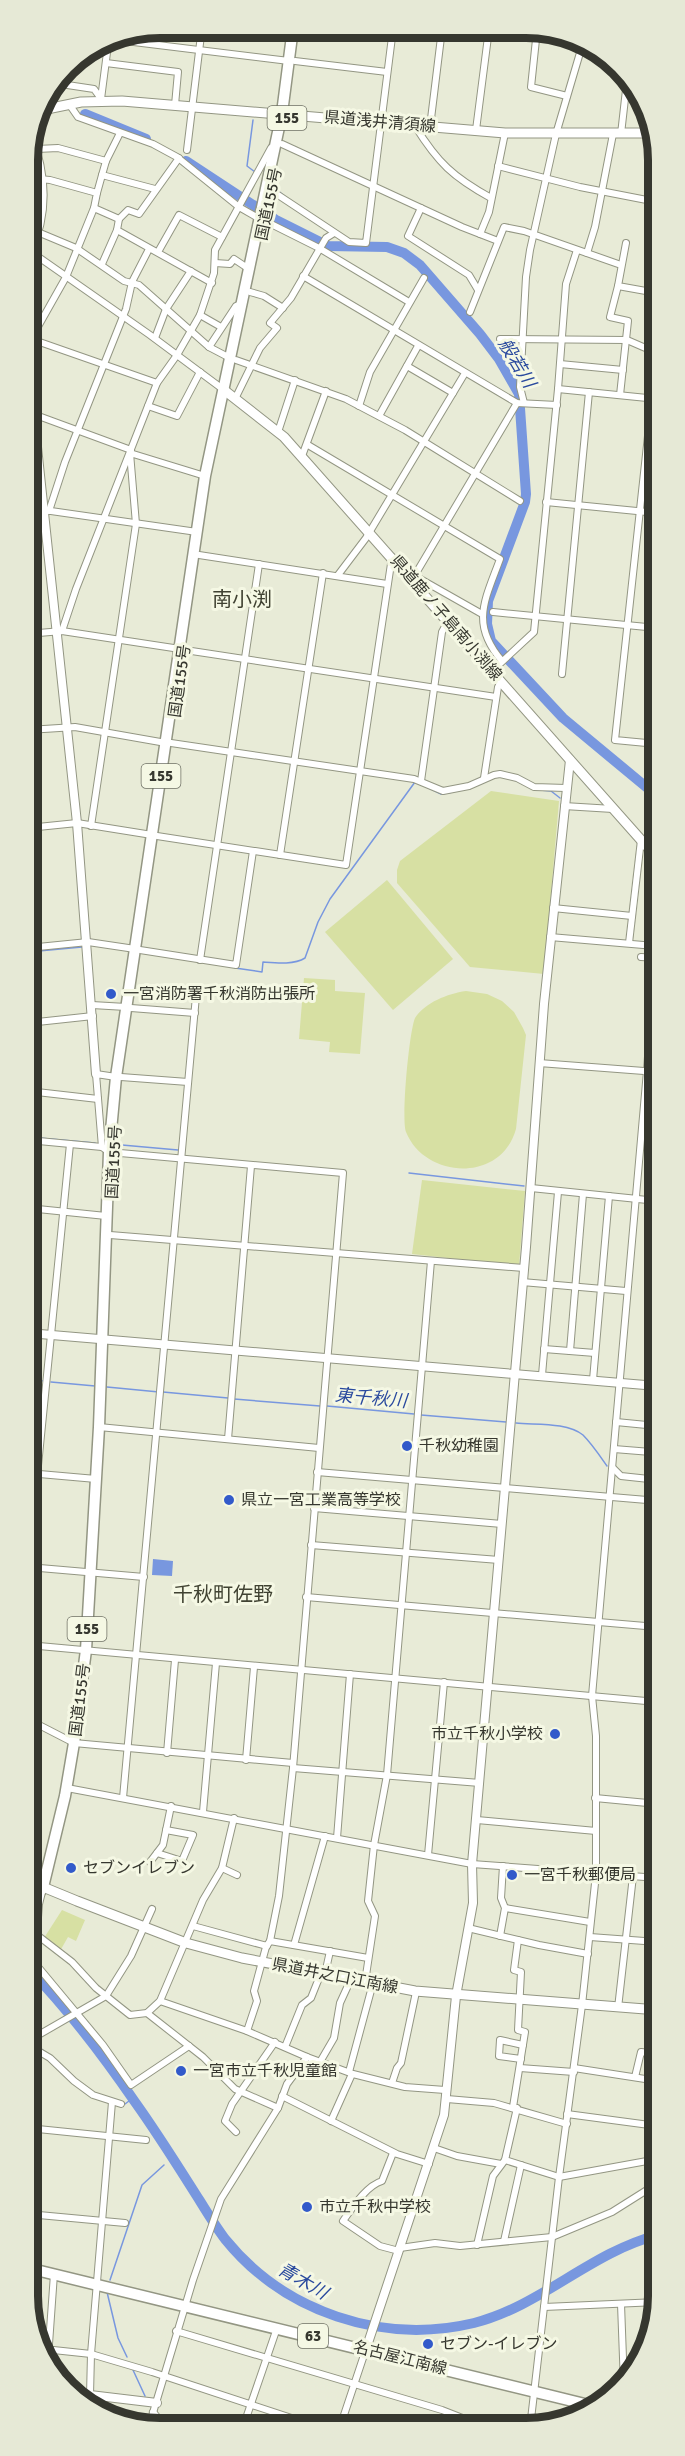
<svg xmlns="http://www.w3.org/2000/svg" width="685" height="2456" viewBox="0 0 685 2456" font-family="Signika,'Noto Sans JP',sans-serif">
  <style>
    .green { fill: #d7e0a3 }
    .water { fill: #7897df }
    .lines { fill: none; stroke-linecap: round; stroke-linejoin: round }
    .stream { stroke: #7897df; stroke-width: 1.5 }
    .river { stroke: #7897df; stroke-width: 10 }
    .minor-casing { stroke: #939683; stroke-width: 8 }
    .tertiary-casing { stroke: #939683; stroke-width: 10 }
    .secondary-casing { stroke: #939683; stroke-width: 11 }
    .primary-casing { stroke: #939683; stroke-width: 13 }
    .trunk-casing { stroke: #939683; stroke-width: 13 }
    .minor { stroke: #fff; stroke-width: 6 }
    .tertiary { stroke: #fff; stroke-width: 8 }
    .secondary { stroke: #fff; stroke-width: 9 }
    .primary { stroke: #fff; stroke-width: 10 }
    .trunk { stroke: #fff; stroke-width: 10 }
    .poi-dot { fill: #325aca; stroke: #f5f8e4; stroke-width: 2 }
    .labels { text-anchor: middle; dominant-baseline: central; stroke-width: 6; stroke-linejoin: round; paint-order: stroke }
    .shield { fill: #f5f8e4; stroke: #6f7165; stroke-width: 1.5 }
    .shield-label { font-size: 15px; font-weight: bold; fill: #36372f }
    .street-label { font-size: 16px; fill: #36372f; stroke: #f5f8e4 }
    .poi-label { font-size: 16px; fill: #36372f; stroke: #f5f8e4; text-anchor: start }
    .water-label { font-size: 18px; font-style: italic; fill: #2a4a9e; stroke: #f5f8e4 }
    .quarter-label { font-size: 20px; fill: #404232; stroke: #f5f8e4 }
    .rim { fill: none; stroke: #36372f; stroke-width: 8 }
  </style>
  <rect width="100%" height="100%" fill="#e8ebd7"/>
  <!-- green -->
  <g class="green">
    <polygon points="491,791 559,801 544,974 470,967 397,883 397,870 400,861"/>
    <polygon points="387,880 453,959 393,1010 325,932"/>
    <polygon points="304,978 335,980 335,991 365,993 360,1054 329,1052 330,1042 299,1039"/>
    <path d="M466,991l21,3 15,7 12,11 9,16 3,7 -10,94c-15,54 -91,50 -110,3 -5,-12 3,-100 9,-114 11,-16 32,-24 51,-27z"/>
    <polygon points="422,1180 525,1191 519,1266 412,1254"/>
    <polygon points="62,1910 85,1920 76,1941 68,1937 60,1951 44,1938"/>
  </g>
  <!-- water -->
  <polygon class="water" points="153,1559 173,1561 172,1576 152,1575"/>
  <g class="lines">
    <!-- stream -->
    <g class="stream">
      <polyline points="253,120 247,166 255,172"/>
      <polyline points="277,190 287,198"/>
      <polyline points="427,787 441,794 453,792"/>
      <polyline points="540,790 551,791 560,798"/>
      <polyline points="28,952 82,947"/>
      <path d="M235,968l27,4 1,-10c13,1 31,3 42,-4l13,-36 12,-23 85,-117"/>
      <polyline points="28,1137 95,1143"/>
      <polyline points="122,1145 178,1150"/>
      <polyline points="409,1173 524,1186"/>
      <polyline points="28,1379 44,1381"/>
      <polyline points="51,1382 95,1386"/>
      <polyline points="107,1387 159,1392"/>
      <polyline points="163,1392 228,1398"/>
      <polyline points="234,1399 320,1406"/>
      <polyline points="327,1406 414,1414"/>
      <polyline points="421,1415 506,1422"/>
      <path d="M516,1423c20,2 51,-1 67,12 9,9 17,21 24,31"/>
      <polyline points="653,1500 657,1501"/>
      <polyline points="35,2044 44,2051"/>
      <polyline points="125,2104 133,2098"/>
      <polyline points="110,2280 142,2185 164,2165"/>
      <polyline points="107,2292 118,2338 127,2357"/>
      <polyline points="133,2370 145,2396"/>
    </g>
    <!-- river -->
    <g class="river">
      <polyline points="85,114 146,139"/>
      <polyline points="186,161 276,220 328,246 387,247 404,253 420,265 480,334 499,359 519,394 526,494 525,502 488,601 487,624 491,641 563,718 657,796"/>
      <path d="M28,1968c41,42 74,86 107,134 23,32 44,66 65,99 8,13 16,26 25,38 59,73 157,106 249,84 67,-17 117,-71 184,-88"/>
    </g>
    <defs>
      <g id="minor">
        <polyline points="537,30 531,87 567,96"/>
        <polyline points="549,30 553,30"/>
        <polyline points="109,39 289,61"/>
        <polyline points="295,61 387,72"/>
        <polyline points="106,63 178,72 175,105"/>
        <polyline points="54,83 94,89 102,100"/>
        <polyline points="101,99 109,37"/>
        <polyline points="69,104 78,117 153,144 177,157 239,207 260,219"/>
        <path d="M415,126c23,37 38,51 76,72"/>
        <polyline points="430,127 442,29"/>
        <polyline points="476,130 489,29"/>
        <polyline points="120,133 106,161 102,175 155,189"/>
        <path d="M31,134c16,40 18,79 0,118"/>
        <polyline points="621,134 627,81"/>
        <polyline points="282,144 462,227 498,241"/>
        <polyline points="37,149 58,148 106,161"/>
        <polyline points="187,150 202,27"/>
        <polyline points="179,158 139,214 128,210 119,219 117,230 212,283"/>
        <polyline points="498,166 580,187 657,202"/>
        <polyline points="27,178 50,180 97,193 94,208 66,277 31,339 27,338"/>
        <polyline points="272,191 349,242 366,243 393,29"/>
        <polyline points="97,193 102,175"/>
        <polyline points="94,208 119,219"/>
        <polyline points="421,208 408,236 469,275 478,290"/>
        <polyline points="265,221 319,248 409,302"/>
        <polyline points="40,233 76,248 124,281 139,285 209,347 230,358"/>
        <polyline points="480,234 489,212 505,133"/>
        <polyline points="626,243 618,286 657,293"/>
        <polyline points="27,249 150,335 224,390"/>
        <polyline points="158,252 179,215 222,237"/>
        <polyline points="587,253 595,227 613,134"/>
        <polyline points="215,263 230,264 234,259 249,269"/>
        <polyline points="102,264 117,230"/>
        <polyline points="303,276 517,403 557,405"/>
        <polyline points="618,286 610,317 628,321 620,395"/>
        <polyline points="250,292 264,296 283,308"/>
        <polyline points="470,312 504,227 524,231 621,265"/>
        <polyline points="200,315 221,327"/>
        <polyline points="155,338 166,309 191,271"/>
        <polyline points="31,339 157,383"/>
        <polyline points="500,339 627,340 657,353"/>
        <polyline points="209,347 236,306 241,304"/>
        <polyline points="657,353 615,740 657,744"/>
        <polyline points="236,360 346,399 405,430 520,501"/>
        <polyline points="560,364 623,370"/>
        <polyline points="407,366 453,393"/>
        <polyline points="558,389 657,399"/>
        <polyline points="235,399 260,348 277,328 270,323 291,298 326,238 334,233"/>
        <polyline points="524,403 520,387 526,277 530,250 556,134 582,46"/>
        <polyline points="148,406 177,416 200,372"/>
        <polyline points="359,406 370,372 424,278"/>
        <polyline points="27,415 33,414 131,450"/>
        <polyline points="379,416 418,346"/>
        <polyline points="278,432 295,380"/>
        <path d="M308,445l192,114c-15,41 -30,65 2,102"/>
        <polyline points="302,456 326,391"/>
        <polyline points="546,502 657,513"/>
        <polyline points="49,511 65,462 126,309 132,282 149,249"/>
        <polyline points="27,512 44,510 197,532"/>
        <polyline points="199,555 387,584"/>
        <polyline points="338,575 366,538 465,373"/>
        <polyline points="415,576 482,614"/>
        <polyline points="412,580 517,403"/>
        <polyline points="493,612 657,628"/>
        <polyline points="62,631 76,589 157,383 177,355 200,315 214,273 215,250 271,148"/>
        <polyline points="27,634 62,631 180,649"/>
        <polyline points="185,650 496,697"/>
        <polyline points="492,671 534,632 558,389 566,284 577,250"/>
        <polyline points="562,674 589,392"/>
        <polyline points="28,730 75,727 166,743"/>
        <polyline points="171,743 414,779 443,791 469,786 494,775 500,774 517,778 534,787 566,788"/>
        <polyline points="484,778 498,687 501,681"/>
        <polyline points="421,781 442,632 448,621"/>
        <polyline points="564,806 613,809"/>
        <polyline points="91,826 136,524 130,453 205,476"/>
        <polyline points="28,828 77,823 152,835"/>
        <polyline points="157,836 346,865 392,557"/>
        <polyline points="280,855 323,573"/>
        <polyline points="553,908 632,916"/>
        <polyline points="28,926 30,948"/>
        <polyline points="550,937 655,946"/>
        <polyline points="629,943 641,840"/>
        <polyline points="28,948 88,942 135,949"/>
        <polyline points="140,950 236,965 253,851"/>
        <polyline points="641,957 657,958"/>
        <polyline points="200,960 259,564"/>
        <polyline points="92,1005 126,1007"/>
        <polyline points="131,1008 195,1013"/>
        <polyline points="28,1023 93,1016"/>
        <polyline points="539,1063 657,1072"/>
        <polyline points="116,1077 96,1074 102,1147 109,1152 343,1173 293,1768 279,1896 270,1941 266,1947 254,1991 257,2001 247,2031"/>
        <polyline points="121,1077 188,1082"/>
        <polyline points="28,1091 98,1099"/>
        <polyline points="28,1140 102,1147"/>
        <polyline points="531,1188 657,1201"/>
        <polyline points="28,1208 106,1216"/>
        <polyline points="110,1235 524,1268"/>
        <polyline points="522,1282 626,1291"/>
        <polyline points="544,1349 595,1353"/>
        <polyline points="570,1351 583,1194"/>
        <polyline points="542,1375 558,1192"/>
        <polyline points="593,1380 609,1196"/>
        <polyline points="616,1422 657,1426"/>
        <polyline points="99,1427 319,1448"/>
        <polyline points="228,1439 251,1166"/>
        <polyline points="614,1449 651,1452"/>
        <polyline points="613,1468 621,1476 649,1479"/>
        <polyline points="317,1472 647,1500 648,1496 657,1497"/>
        <polyline points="28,1473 96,1479"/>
        <polyline points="648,1496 654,1426"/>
        <polyline points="314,1508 502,1524"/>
        <polyline points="311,1545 499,1560"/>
        <polyline points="28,1566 70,1144"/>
        <polyline points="28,1567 144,1577"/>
        <polyline points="306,1597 657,1627"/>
        <polyline points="28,1645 657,1702"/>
        <polyline points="28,1725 41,1726 74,1743 293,1763"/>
        <polyline points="167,1753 175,1660"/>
        <polyline points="246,1760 254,1667"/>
        <polyline points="293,1768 480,1783"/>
        <polyline points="67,1788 472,1864 658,1878"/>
        <polyline points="123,1798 196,996"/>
        <polyline points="595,1798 658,1804"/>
        <polyline points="203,1812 216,1663"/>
        <polyline points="477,1820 596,1831"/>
        <polyline points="337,1838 350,1674"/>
        <polyline points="157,1853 182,1861 193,1835 166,1830"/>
        <polyline points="428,1855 444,1682"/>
        <polyline points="150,1862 163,1845 171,1806"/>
        <polyline points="222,1868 237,1875"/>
        <polyline points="505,1908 590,1922"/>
        <polyline points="193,1926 267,1946"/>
        <polyline points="28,1928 72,1962 96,1988 130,2015 147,2013 160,2001 203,1900 222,1868 234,1818"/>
        <polyline points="468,1928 539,1945 588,1954"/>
        <polyline points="500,1936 505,1908 501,1898 503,1866"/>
        <polyline points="590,1937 658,1942"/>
        <polyline points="270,1941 368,1958"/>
        <polyline points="294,1945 325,1836"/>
        <polyline points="34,1962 103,2045 131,2085 189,2046"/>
        <polyline points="325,1974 330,1951"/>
        <polyline points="365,1982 375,1916 368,1901 374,1845 387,1775 431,1261"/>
        <polyline points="160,2001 247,2031 307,2057 353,2074 405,2087 445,2090"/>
        <polyline points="618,2008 633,1876"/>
        <polyline points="147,2013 203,2057 235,2089 278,2108"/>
        <polyline points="28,2041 106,1996 131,1956 152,1909"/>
        <polyline points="28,2045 50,2058 74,2081 93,2095 121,2104"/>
        <polyline points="285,2047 302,2005 311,1998 321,1973"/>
        <polyline points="652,2053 658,2017"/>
        <polyline points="521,2059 499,2056 500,2040 523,2045"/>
        <polyline points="320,2062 334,2038 340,2003 351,1979"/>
        <polyline points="520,2068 574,2072"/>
        <polyline points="574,2068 658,2081"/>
        <polyline points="349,2072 373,1983"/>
        <polyline points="635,2077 641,2052 658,2054"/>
        <polyline points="392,2083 397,2068 401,2063 416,1992"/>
        <polyline points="282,2096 397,2154 429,2164"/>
        <polyline points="447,2099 494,2103 567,2124"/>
        <polyline points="513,2107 525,2032 518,2030 521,1972 514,1970 518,1940"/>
        <polyline points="567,2114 657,2126"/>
        <polyline points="331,2121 352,2074"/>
        <polyline points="28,2128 146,2140"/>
        <polyline points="236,2132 225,2121 232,2104 275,2042"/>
        <polyline points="434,2148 457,2156 501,2164"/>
        <path d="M393,2153l-11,28c-16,5 -29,26 -39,40l37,25 19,5"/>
        <polyline points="505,2160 559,2177 658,2159"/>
        <polyline points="28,2214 125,2223"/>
        <polyline points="504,2241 521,2165"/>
        <polyline points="477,2245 493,2176 505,2160 517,2108"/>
        <polyline points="400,2248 435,2243 460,2246 552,2237 612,2212 658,2183"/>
        <polyline points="621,2304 624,2385"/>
        <polyline points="544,2307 658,2302"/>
        <polyline points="176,2331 442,2410 488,2428"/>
        <polyline points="44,2349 91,2354 152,2372 319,2427"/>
        <polyline points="48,2358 54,2274"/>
        <polyline points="94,2404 90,2395 91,2354 112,2102"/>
        <polyline points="153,2412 165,2426"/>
        <polyline points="149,2426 193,2280 221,2199 278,2108 287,2084 307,2057"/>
        <polyline points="243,2427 277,2328"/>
        <polyline points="340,2427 366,2349"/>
        <polyline points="530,2428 559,2177 582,2005 596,1874 596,1736 592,1696 647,1071 657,924"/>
      </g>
      <g id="tertiary">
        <polyline points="27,353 77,823 96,1074"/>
        <polyline points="28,1333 657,1386"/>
        <polyline points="28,2038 38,1904 41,1892"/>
        <polyline points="366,2349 444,2115 456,1996 473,1903 472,1864 526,1247 544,1004 570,760"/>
        <polyline points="84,2398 90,2395 157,2403"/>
      </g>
      <g id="secondary">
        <polyline points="37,111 81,102 122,101 505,133 652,133"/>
        <polyline points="224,390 284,437 657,858"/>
        <polyline points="28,1875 43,1887 77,1901 186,1943 242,1958 415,1991 658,2010"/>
      </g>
      <polyline id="primary" points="28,2268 597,2407"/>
      <polyline id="trunk" points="28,1909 43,1887 65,1796 74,1743 86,1650 99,1427 109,1152 116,1077 205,476 282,113 293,28"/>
    </defs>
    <!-- minor casing -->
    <use href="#minor" class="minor-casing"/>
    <!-- tertiary casing -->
    <use href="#tertiary" class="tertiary-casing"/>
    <!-- secondary casing -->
    <use href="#secondary" class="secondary-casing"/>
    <!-- primary casing -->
    <use href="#primary" class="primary-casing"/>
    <!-- trunk casing -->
    <use href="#trunk" class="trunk-casing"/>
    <!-- minor -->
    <use href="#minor" class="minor"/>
    <!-- tertiary -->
    <use href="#tertiary" class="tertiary"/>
    <!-- secondary -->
    <use href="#secondary" class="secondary"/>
    <!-- primary -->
    <use href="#primary" class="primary"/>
    <!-- trunk -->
    <use href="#trunk" class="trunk"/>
  </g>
  <!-- markers -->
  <g class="poi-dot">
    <circle cx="111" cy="994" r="6"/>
    <circle cx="407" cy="1446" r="6"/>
    <circle cx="229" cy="1500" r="6"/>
    <circle cx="555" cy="1734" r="6"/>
    <circle cx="71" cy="1868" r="6"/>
    <circle cx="512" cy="1875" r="6"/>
    <circle cx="181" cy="2071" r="6"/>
    <circle cx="307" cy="2207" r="6"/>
    <circle cx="428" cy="2344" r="6"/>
  </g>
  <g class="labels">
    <!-- shield labels -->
    <g class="shield">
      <rect x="267.5" y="106" width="39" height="24" rx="4.5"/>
      <rect x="141.5" y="764" width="39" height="24" rx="4.5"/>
      <rect x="67.5" y="1617" width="39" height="24" rx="4.5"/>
      <rect x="298" y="2324" width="30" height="24" rx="4.5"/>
    </g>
    <g class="shield-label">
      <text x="287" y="118">155</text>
      <text x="161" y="776">155</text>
      <text x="87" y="1629">155</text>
      <text x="313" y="2336">63</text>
    </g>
    <!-- street labels -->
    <g class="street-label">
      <text transform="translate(380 122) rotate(5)">県道浅井清須線</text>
      <text transform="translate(269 204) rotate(-78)">国道155号</text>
      <text transform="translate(446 618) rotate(49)">県道鹿ノ子島南小渕線</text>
      <text transform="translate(180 681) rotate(-82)">国道155号</text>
      <text transform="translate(114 1162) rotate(-87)">国道155号</text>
      <text transform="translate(80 1700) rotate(-83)">国道155号</text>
      <text transform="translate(335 1976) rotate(11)">県道井之口江南線</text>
      <text transform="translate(400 2358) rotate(14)">名古屋江南線</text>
    </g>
    <!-- poi labels -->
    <g class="poi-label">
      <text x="123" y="994">一宮消防署千秋消防出張所</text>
      <text x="419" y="1446">千秋幼稚園</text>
      <text x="241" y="1500">県立一宮工業高等学校</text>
      <text x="543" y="1734" text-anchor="end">市立千秋小学校</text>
      <text x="83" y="1868">セブンイレブン</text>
      <text x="524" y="1875">一宮千秋郵便局</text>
      <text x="193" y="2071">一宮市立千秋児童館</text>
      <text x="319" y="2207">市立千秋中学校</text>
      <text x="440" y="2344">セブン-イレブン</text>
    </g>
    <!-- water labels -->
    <g class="water-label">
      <text transform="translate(517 363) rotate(59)">般若川</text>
      <text transform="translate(371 1398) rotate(5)">東千秋川</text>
      <text transform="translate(303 2281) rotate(30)">青木川</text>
    </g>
    <!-- quarter labels -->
    <g class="quarter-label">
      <text x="242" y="599">南小渕</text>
      <text x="223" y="1594">千秋町佐野</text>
    </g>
  </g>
  <!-- crop -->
  <path d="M0 0H685V2456H0ZM160 38H526A122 122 0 0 1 648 160V2296A122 122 0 0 1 526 2418H160A122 122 0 0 1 38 2296V160A122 122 0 0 1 160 38Z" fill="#e6e9d6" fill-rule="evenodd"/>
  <path class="rim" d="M160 38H526A122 122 0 0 1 648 160V2296A122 122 0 0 1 526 2418H160A122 122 0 0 1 38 2296V160A122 122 0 0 1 160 38Z"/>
</svg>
